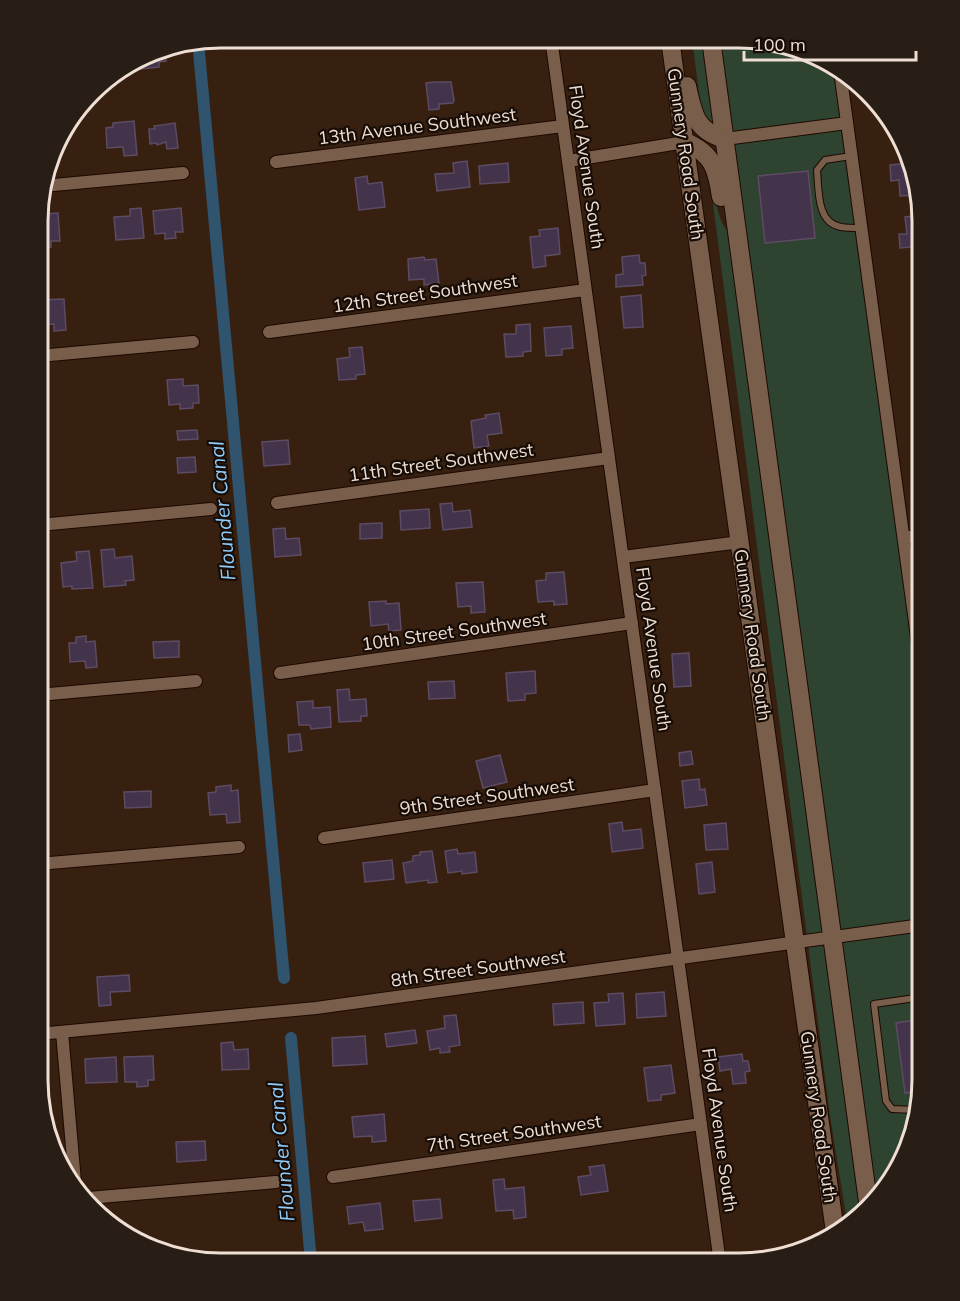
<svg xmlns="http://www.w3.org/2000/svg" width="960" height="1301" viewBox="0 0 960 1301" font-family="Mulish,sans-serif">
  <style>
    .green { fill: #2e4431 }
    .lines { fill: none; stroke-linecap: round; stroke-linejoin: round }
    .canal { stroke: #30536e; stroke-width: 12 }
    .building { fill: #44344b; stroke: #5c4b63; stroke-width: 1.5 }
    .lane-casing { stroke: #1d0900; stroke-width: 8 }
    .street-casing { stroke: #1d0900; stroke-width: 14 }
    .secondary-casing { stroke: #1d0900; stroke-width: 20 }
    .lane { stroke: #795e4c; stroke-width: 6 }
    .street { stroke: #795e4c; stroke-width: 12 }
    .secondary { stroke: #795e4c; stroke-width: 18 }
    .labels { text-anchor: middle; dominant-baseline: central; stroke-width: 4.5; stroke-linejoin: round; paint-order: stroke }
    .street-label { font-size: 18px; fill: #eeded3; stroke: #170d06 }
    .water-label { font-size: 20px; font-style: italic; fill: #91cdfc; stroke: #170d06 }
    .rim { fill: none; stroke: #eeded3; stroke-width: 3 }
  </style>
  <rect width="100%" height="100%" fill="#37200f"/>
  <!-- green -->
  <g class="green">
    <polygon points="692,39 705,39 717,130 702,116"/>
    <polygon points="717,39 763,39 833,68 922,715 922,1093 891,1182 874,1198"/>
    <path d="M709,172c9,22 4,46 23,64l131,971 -16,14 -17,-105z"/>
  </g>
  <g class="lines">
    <!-- canal -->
    <g class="canal">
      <polyline points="198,41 284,978"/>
      <polyline points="291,1038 311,1262"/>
    </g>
  </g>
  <!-- building -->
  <g class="building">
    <polygon points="162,47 164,47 166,61 159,62 159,67 141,69 140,60"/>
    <polygon points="435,82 451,82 454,100 453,103 439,104 439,109 429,110 426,83"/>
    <polygon points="134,121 137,155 124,156 123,147 107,148 106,128 113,127 113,123"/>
    <polygon points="175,123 178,148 167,149 166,142 157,145 157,143 150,144 149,129 155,129 154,126"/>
    <polygon points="893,127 903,139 904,143 894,144"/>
    <polygon points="467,161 470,187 437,191 435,174 454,173 453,163"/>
    <polygon points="508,163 509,182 480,184 479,166"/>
    <polygon points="909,163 916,195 900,196 899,180 891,181 890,165"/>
    <polygon points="808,171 815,238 765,243 758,176"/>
    <polygon points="367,176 368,184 382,182 385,207 359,210 355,178"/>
    <polygon points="141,208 144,238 116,240 114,217 130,216 130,209"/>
    <polygon points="181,208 183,232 175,232 176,238 165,239 165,233 155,234 153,211"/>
    <polygon points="58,213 60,241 51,241 51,247 41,248 41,242 39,242 39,224 46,224 46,214"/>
    <polygon points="921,215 922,246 900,248 899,234 907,234 905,217"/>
    <polygon points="558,228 560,254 545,256 546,266 533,268 530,237 540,236 539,230"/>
    <polygon points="639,255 640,263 645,263 646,275 642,276 643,285 616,287 616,275 623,274 622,257"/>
    <polygon points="424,257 425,260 436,259 439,283 424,285 424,279 409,280 408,259"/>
    <polygon points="641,295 643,327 624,328 621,297"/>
    <polygon points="64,299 66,330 54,331 54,324 41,325 39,300"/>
    <polygon points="530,324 531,351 523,352 523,356 506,357 504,334 516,334 516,325"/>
    <polygon points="571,326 573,348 562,349 562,355 546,356 544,328"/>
    <polygon points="362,347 365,374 356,375 356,379 339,380 337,359 350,357 349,348"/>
    <polygon points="183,379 183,386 198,385 199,403 193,403 193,408 180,409 180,404 169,405 167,380"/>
    <polygon points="499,413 502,433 487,435 489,446 474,448 471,421 486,418 485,415"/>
    <polygon points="197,430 198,439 178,440 177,431"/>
    <polygon points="288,440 290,464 264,466 262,442"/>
    <polygon points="195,457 196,472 178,473 177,458"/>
    <polygon points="452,503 453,512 470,510 472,527 443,530 440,504"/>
    <polygon points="429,509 430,528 401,530 400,511"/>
    <polygon points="382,523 382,538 360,539 360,524"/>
    <polygon points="285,528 286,539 299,538 301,555 275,557 273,529"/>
    <polygon points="114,549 115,558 132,556 134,580 125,581 126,585 104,587 101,550"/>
    <polygon points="89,551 93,588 72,589 72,586 63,587 61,563 77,561 76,552"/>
    <polygon points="564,572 567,604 554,605 554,601 538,602 536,581 546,580 546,573"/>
    <polygon points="483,582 485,612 471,613 471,606 458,607 456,583"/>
    <polygon points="386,601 386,604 399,603 401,630 389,631 388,624 371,626 369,602"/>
    <polygon points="86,636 86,642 95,641 97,667 86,668 85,661 70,662 69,643 76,643 76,637"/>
    <polygon points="179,641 179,657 154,658 153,642"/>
    <polygon points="689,653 691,686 674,687 672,654"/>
    <polygon points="535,671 536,693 525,694 525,700 508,701 506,673"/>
    <polygon points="454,681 455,698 429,699 428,682"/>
    <polygon points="349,689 350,700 366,699 367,716 361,716 361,721 339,722 337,690"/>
    <polygon points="313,701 313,708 330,707 331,727 311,729 310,725 299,725 297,702"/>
    <polygon points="300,734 302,750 289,752 288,735"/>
    <polygon points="691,751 693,764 680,766 679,753"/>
    <polygon points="500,755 507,782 483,788 476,761"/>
    <polygon points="699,779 700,790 705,789 707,805 685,808 682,781"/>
    <polygon points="231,785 231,791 238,790 240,822 227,823 226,814 210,815 208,793 216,792 216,787"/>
    <polygon points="151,791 151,807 125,808 124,792"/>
    <polygon points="622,822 623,831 641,829 643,848 612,852 609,824"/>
    <polygon points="726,823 728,849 706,850 704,825"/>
    <polygon points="457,849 458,854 475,852 477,872 462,874 462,871 448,873 445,851"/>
    <polygon points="432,851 437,882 428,883 428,880 406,883 403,863 413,861 413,856 420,855 420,852"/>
    <polygon points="392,860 394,879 365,882 363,863"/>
    <polygon points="712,862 715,892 699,894 696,864"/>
    <polygon points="129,975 130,991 110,992 111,1005 99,1006 97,977"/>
    <polygon points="38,977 42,977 44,1008 38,1009"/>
    <polygon points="664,992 666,1016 637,1018 636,994"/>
    <polygon points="623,993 625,1024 596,1026 594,1003 609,1002 608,994"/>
    <polygon points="583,1002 584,1023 554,1025 553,1004"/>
    <polygon points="456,1015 460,1045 449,1047 450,1052 440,1053 440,1048 430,1050 427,1031 445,1028 444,1016"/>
    <polygon points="922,1019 922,1090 905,1093 896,1023"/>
    <polygon points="415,1030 417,1043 387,1047 385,1034"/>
    <polygon points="365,1036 367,1064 333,1066 332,1038"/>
    <polygon points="233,1042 234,1050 248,1049 249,1069 222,1070 221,1043"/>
    <polygon points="742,1054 743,1061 748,1061 750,1071 745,1072 746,1083 733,1084 731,1069 720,1071 718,1057"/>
    <polygon points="153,1056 154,1080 148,1080 148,1086 137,1087 137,1082 125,1082 124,1057"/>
    <polygon points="116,1057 117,1082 86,1083 85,1059"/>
    <polygon points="671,1065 675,1093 661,1095 661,1100 648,1101 644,1068"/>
    <polygon points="384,1114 386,1141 372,1142 372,1136 354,1137 352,1117"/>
    <polygon points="205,1141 206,1160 177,1162 176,1142"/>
    <polygon points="604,1165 608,1191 581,1195 578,1177 591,1175 589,1167"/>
    <polygon points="504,1179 505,1189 524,1187 526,1217 514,1219 513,1210 496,1211 493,1180"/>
    <polygon points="440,1199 442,1218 415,1221 413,1201"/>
    <polygon points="380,1203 383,1229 365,1231 363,1222 349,1224 347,1207"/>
    <polygon points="111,1223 126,1223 127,1236 119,1232"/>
  </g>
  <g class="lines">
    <defs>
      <g id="lane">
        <path d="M851,156l-26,4 -8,10c2,19 -1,53 24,57 7,1 14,1 20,1"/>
        <polyline points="916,1110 892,1109 886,1101 874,1004 922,997"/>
      </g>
      <g id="street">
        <polyline points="551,38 720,1263"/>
        <polyline points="840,71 922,674"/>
        <polyline points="725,139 847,123"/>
        <polyline points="568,161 685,142"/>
        <polyline points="276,162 563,126"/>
        <polyline points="43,186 183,173"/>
        <polyline points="269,332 585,290"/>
        <polyline points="39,356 193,342"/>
        <polyline points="277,503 609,458"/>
        <polyline points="39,525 211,509"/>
        <polyline points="904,538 922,535"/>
        <polyline points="623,557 740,542"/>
        <polyline points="280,673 632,623"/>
        <polyline points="38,695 196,681"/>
        <polyline points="324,838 655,790"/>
        <polyline points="38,864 239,847"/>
        <polyline points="62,1032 75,1182"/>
        <polyline points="38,1034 316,1008 922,925"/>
        <polyline points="333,1177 701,1124"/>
        <polyline points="88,1198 276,1182"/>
      </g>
      <g id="secondary">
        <polyline points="670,39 835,1232"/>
        <polyline points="711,39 868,1202"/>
        <path d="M687,86c6,27 8,45 38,53"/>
        <path d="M685,142c28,11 32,28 36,55"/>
      </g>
    </defs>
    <!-- lane casing -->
    <use href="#lane" class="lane-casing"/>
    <!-- street casing -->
    <use href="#street" class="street-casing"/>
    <!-- secondary casing -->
    <use href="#secondary" class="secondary-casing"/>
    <!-- lane -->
    <use href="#lane" class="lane"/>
    <!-- street -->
    <use href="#street" class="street"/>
    <!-- secondary -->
    <use href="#secondary" class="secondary"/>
  </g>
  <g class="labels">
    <!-- street labels -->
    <g class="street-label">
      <text transform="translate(417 126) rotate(-7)">13th Avenue Southwest</text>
      <text transform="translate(686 154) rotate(82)">Gunnery Road South</text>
      <text transform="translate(587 167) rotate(82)">Floyd Avenue South</text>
      <text transform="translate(425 293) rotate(-8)">12th Street Southwest</text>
      <text transform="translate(441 462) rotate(-8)">11th Street Southwest</text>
      <text transform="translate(454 631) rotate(-8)">10th Street Southwest</text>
      <text transform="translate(753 635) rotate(82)">Gunnery Road South</text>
      <text transform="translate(654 649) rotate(82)">Floyd Avenue South</text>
      <text transform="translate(487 796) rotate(-8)">9th Street Southwest</text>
      <text transform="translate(478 968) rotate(-8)">8th Street Southwest</text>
      <text transform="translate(819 1117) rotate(82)">Gunnery Road South</text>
      <text transform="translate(720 1130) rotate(82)">Floyd Avenue South</text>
      <text transform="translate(514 1133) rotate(-8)">7th Street Southwest</text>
    </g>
    <!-- water labels -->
    <g class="water-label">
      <text transform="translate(222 511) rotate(-95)">Flounder Canal</text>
      <text transform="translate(281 1152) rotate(-95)">Flounder Canal</text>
    </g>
  </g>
  <!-- crop -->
  <path d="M0 0H960V1301H0ZM221 48H739A173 173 0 0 1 912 221V1080A173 173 0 0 1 739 1253H221A173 173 0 0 1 48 1080V221A173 173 0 0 1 221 48Z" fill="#281e16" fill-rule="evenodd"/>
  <path class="rim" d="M221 48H739A173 173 0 0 1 912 221V1080A173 173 0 0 1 739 1253H221A173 173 0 0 1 48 1080V221A173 173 0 0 1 221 48Z"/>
  <!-- scale -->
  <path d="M744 51v9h172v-9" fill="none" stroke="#eeded3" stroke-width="3"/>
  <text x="753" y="51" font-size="18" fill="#eeded3" stroke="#170d06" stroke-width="4.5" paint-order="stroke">100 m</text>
</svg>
